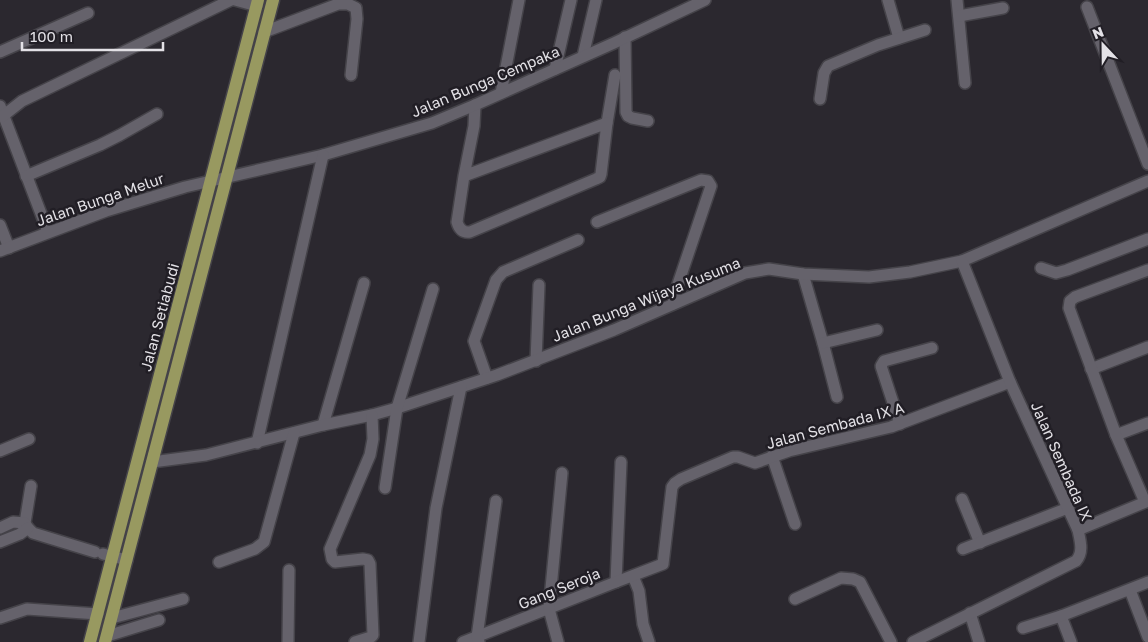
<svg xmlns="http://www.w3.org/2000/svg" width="1148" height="642" viewBox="0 0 1148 642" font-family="'Golos Text',sans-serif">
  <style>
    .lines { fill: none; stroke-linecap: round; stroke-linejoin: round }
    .minor-casing { stroke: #454349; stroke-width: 14 }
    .major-casing { stroke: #454349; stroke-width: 15 }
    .minor { stroke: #65626b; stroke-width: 11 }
    .major { stroke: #989960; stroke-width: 12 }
    .labels { text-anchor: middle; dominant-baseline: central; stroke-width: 5; stroke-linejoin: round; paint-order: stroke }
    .street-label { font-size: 15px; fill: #e3e1e6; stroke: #211e25 }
  </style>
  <rect width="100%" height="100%" fill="#2b282f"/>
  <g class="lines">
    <defs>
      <g id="minor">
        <polyline points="235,0 257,6"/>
        <polyline points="888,0 899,38"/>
        <polyline points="957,0 965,83"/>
        <polyline points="1087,7 1148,164"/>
        <polyline points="959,16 1003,8"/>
        <polyline points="264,32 338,4 348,4 356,8 357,19 351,75"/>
        <polyline points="625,37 626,112 628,116 632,118 648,121"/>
        <polyline points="0,52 88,13"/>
        <polyline points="583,56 596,0"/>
        <polyline points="555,69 571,0"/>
        <polyline points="501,93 519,0"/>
        <polyline points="820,99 824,73 828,66 878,45 925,30"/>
        <polyline points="0,106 48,232"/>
        <polyline points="3,116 22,101 231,0"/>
        <polyline points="607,123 615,75"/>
        <polyline points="26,176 100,145 120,135 157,114"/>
        <path d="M464,176l143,-53 -6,51 -1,3 -4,2 -126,53c-7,1 -11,-3 -13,-10l7,-46 10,-50 1,-21"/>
        <polyline points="597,222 701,180 708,181 711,186 676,290 673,304"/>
        <polyline points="0,225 9,248"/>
        <polyline points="0,251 106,211 185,187 323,155 432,123 475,105 614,43 705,0"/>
        <polyline points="1041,268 1056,273 1067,270 1148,239"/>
        <polyline points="803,274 823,343 837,397"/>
        <polyline points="823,343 877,330"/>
        <polyline points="536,361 539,285"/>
        <polyline points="1091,369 1148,347"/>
        <polyline points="487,378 474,341 496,280 503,272 578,240"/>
        <polyline points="900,424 881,366 884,361 932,348"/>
        <polyline points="323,425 364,283"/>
        <polyline points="1116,435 1148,423"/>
        <polyline points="257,443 323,155"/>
        <polyline points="0,451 29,439"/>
        <polyline points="772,456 795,524"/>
        <polyline points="152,462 206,455 323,425 372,415 397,408 497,375 614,330 745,273 769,269 803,274 869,277 910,272 962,261 1148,181"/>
        <polyline points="31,486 25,523 28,528 33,533 95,552"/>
        <polyline points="385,488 397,408 433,289"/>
        <polyline points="962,499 980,543"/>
        <polyline points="1145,502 1116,435 1069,308 1070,301 1075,297 1148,270"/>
        <polyline points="0,528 13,522 25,523"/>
        <polyline points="1078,530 1148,501"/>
        <polyline points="0,542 20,534 28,528"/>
        <polyline points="963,549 1068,508"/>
        <polyline points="103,554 127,560"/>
        <polyline points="219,562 255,549 264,542 294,433"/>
        <polyline points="633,576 639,591 643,624 649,642"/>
        <polyline points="616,582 621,462"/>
        <polyline points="1130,590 1148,637"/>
        <polyline points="795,599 841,578 853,579 860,582 891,642"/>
        <polyline points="970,613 979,642"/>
        <polyline points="1061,616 1071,642"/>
        <polyline points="0,618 27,609 98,614"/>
        <polyline points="112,618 183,599"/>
        <polyline points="1023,628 1061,616 1148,582"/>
        <polyline points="107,636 159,620"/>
        <polyline points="288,642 289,570"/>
        <polyline points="355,642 371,637 373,635 370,564 368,560 363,559 335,562 332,559 330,549 370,455 373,439 372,415"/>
        <polyline points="419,642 436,508 461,387"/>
        <polyline points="463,642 616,582 663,564 672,487 675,483 681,479 733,457 738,457 755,463 789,451 891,427 1010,382"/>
        <polyline points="479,642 477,637 496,501"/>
        <polyline points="558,642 549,609 562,473"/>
        <path d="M913,642l163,-81c8,-9 4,-21 2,-31l-68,-148 -48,-121"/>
      </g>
      <g id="major">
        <polyline points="90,642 258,0"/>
        <polyline points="105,642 273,0"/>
      </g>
    </defs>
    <!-- minor casing -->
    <use href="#minor" class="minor-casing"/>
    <!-- major casing -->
    <use href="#major" class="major-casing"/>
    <!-- minor -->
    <use href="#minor" class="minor"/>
    <!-- major -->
    <use href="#major" class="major"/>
  </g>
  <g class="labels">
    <!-- street labels -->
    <g class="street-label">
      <text transform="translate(485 81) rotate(-23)">Jalan Bunga Cempaka</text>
      <text transform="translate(100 199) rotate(-19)">Jalan Bunga Melur</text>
      <text transform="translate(646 299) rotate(-22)">Jalan Bunga Wijaya Kusuma</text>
      <text transform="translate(159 317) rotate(-75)">Jalan Setiabudi</text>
      <text transform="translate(835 425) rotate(-15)">Jalan Sembada IX A</text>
      <text transform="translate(1062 461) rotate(66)">Jalan Sembada IX</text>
      <text transform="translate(559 588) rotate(-22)">Gang Seroja</text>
    </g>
  </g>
  <!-- north arrow -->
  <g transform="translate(1103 45) rotate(338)" stroke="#211e25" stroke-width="4" paint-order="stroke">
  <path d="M0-4L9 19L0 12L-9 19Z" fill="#e3e1e6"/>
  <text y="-8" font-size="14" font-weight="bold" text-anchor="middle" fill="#e3e1e6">N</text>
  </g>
  <!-- scale -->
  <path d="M22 42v8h141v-8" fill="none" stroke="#e3e1e6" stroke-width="2.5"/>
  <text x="30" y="42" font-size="15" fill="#e3e1e6" stroke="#211e25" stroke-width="4" paint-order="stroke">100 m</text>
</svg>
